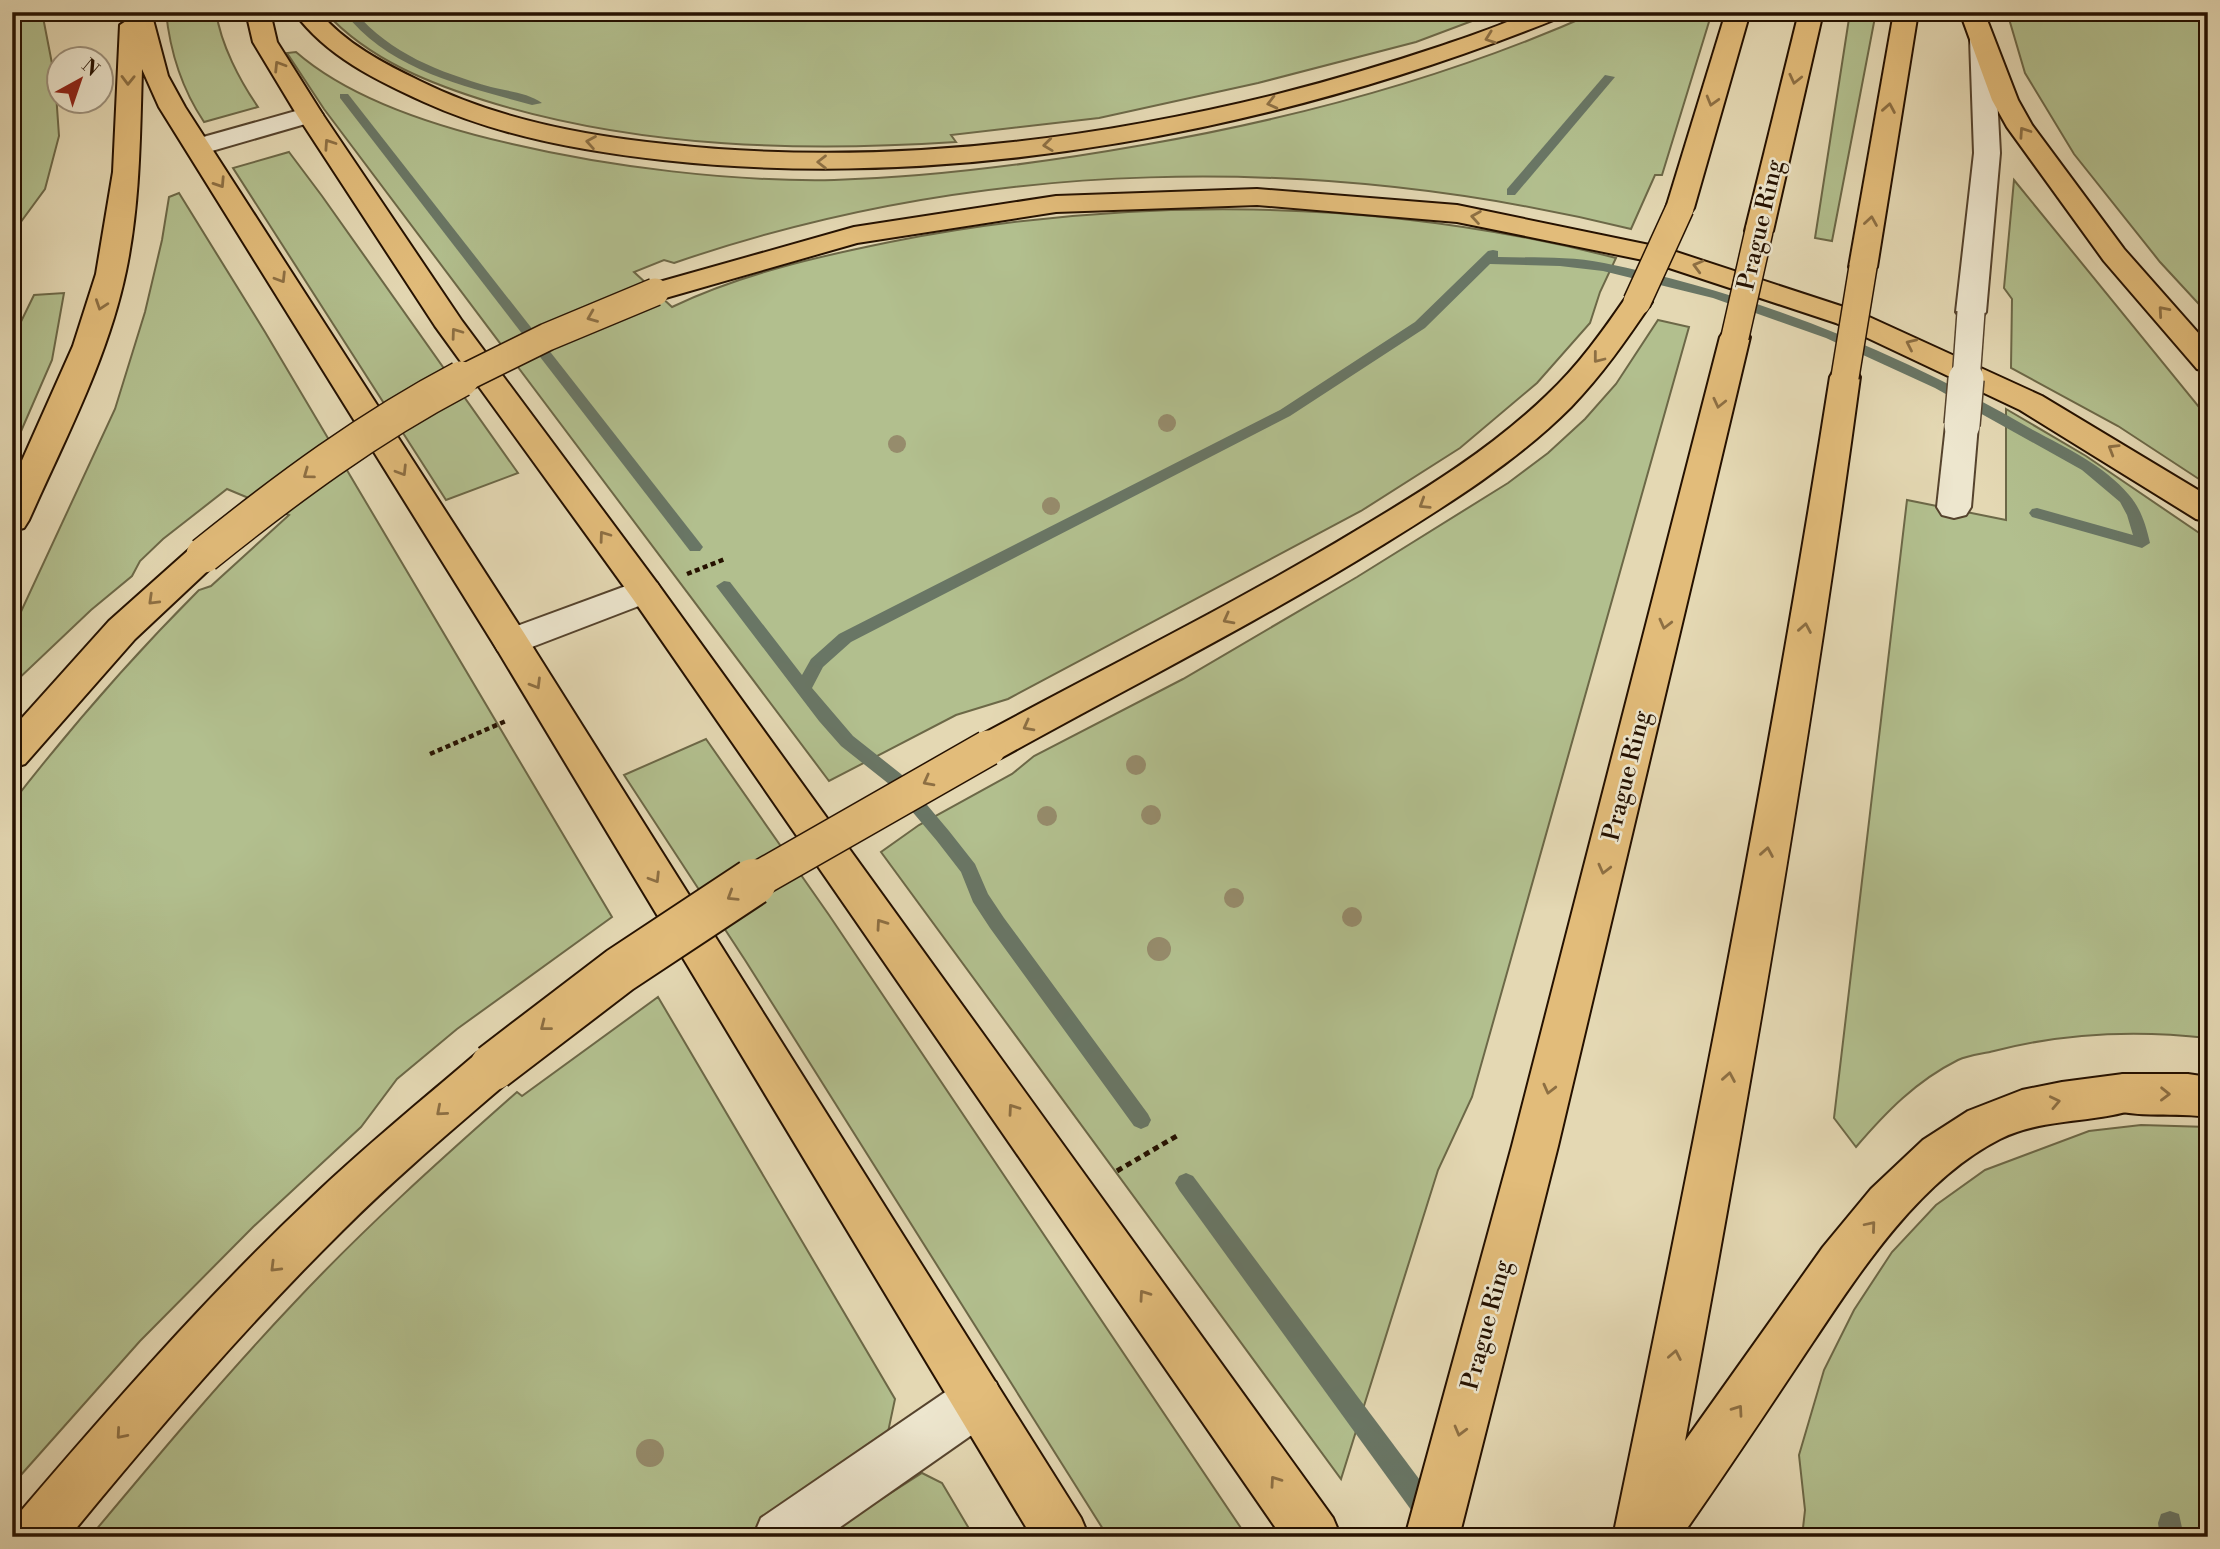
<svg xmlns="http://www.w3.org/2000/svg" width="2220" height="1549" viewBox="0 0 2220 1549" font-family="'Libre Bodoni',serif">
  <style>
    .green { fill: #b2bf8e; stroke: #6c6847; stroke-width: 2 }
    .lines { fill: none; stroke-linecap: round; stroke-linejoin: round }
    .stream { fill: #697665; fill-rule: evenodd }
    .minor-casing { stroke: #55432d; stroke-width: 4 }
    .major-casing { stroke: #251100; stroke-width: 4 }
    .highway-casing { stroke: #251100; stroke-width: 4 }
    .path-far1 { stroke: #251100; stroke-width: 4.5; stroke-dasharray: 5 3.5; stroke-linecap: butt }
    .path { stroke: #251100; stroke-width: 5; stroke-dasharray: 6 4.5; stroke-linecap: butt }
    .minor { fill: #ede6ce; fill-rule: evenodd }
    .major { fill: #e2bc7a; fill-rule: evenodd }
    .highway { fill: #e2bc7a; fill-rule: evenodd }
    .minor-bridge-far1-casing { stroke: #55432d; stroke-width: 30; stroke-linecap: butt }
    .minor-bridge-casing { stroke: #55432d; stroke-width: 38; stroke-linecap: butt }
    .highway-bridge-far2-casing { stroke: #251100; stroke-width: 30; stroke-linecap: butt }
    .highway-bridge-far1-casing { stroke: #251100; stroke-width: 38; stroke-linecap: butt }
    .highway-bridge-casing { stroke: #251100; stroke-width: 50; stroke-linecap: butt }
    .minor-bridge-far1 { stroke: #ede6ce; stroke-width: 27 }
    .minor-bridge { stroke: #ede6ce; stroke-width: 35 }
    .highway-bridge-far2 { stroke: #e2bc7a; stroke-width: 27 }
    .highway-bridge-far1 { stroke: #e2bc7a; stroke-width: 35 }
    .highway-bridge { stroke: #e2bc7a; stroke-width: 46 }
    .tree { fill: #968c6c }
    .oneway { stroke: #8d6f43 }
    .labels { text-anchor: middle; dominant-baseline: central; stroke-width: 5; stroke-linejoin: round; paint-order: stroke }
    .street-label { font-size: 24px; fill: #251100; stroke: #ede6ce }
  </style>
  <rect width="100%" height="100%" fill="#e4d8b3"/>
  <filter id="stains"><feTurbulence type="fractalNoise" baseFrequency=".00286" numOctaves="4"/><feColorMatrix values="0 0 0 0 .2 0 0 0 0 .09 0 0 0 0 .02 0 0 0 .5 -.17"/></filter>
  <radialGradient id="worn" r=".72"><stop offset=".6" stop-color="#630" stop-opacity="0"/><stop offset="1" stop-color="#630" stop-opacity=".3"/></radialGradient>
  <!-- green -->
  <g class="green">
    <polygon points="12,12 42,12 55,79 59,136 45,189 12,234"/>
    <path d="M166,12h50c5,33 24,69 42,95l-54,15c-22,-33 -34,-70 -38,-110z"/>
    <path d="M325,12h1171l-80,30 -158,41 -159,35 -148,17 5,7c-154,10 -311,6 -460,-38 -63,-19 -126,-43 -171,-92z"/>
    <path d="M1596,12h116l-50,163h-7l-24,54c-314,-77 -650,-72 -957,34l-10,-3 -30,12 38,35c69,-33 144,-50 218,-65 238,-47 490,-45 726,16l-16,34 -10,31 -53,60 -77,65 -99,63 -353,188 -52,16 -127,66 -505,-672 -37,-56 9,-1c55,48 145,76 216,92 98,23 221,38 322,36 103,-3 207,-17 309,-35 155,-27 308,-68 453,-133z"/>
    <polygon points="1850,12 1876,12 1832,241 1815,238"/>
    <polygon points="2007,12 2208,12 2208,314 2160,262 2074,154 2025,73"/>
    <polygon points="289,152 322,196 518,473 446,500 233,168"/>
    <polygon points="2014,180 2208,418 2208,485 2118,426 2011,368 2012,299 2004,288"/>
    <path d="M179,193l86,139 347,585 -155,112 -60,50 -36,48 -108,100 -113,114 -128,144v-682c59,-76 119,-145 187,-213l12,-4 78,-71 -62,-26 -64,50 -23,22 -8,15 -41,34 -79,75v-54l103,-222 30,-97 17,-72 7,-43z"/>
    <polygon points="64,293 52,360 12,452 12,340 34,295"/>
    <polygon points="1658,320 1689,327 1472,1097 1438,1170 1341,1479 881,852 919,825 1012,774 1034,756 1183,679 1357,577 1508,483 1548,453 1585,419 1616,384"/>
    <path d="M2006,409l80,47 122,83v499c-71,-8 -145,-5 -214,13 -12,3 -25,4 -36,9 -42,21 -72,52 -102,87l-22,-29 73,-618 99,20z"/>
    <polygon points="706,739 829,915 1247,1537 1108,1537 745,960 624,775"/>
    <path d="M658,997l237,402 -7,33 -27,25 -113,80h-658c66,-79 132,-158 203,-233 70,-75 147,-144 224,-212l5,4z"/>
    <polygon points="2141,1125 2208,1127 2208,1537 1802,1537 1805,1510 1799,1455 1824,1370 1854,1310 1892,1252 1936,1205 1985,1170 2089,1131"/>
    <polygon points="922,1473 942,1483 974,1537 822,1537"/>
  </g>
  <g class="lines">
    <!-- stream -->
    <g class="stream">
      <path d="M344,12h11c36,42 84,60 136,75 15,4 38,6 51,16l-10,2c-68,-19 -142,-34 -188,-93z"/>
      <polygon points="1605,75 1615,77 1515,195 1507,195 1507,189"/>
      <polygon points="340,94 348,94 700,543 703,547 700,551 690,551 340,98"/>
      <path d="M1493,250l5,1v6c35,1 71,-1 106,6 152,31 295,89 429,167 33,18 71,35 96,65 12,14 17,30 21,48l-8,5 -110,-31 -3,-4 3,-4 5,-1 96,27 -6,-20 -7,-13 -38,-32 -147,-82 -109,-50 -113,-40 -110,-27 -43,-5 -70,-2 -65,64 -135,88 -439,226 -28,25 -11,21 41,48 48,38 48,57 26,33 13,30 16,24 144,196 3,6 -3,6 -7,3 -7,-3 -144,-198 -17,-26 -12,-30 -24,-31 -48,-57 -48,-38 -22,-25 -103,-135 8,-5 6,1 72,93 9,-16 28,-25 441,-224 135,-88 73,-71z"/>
      <polygon points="1186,1173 1193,1176 1440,1507 1443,1516 1440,1525 1431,1528 1422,1525 1179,1190 1175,1183 1179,1176"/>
      <polygon points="2170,1511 2179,1514 2184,1537 2160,1537 2158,1523 2161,1514"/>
    </g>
    <defs>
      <g id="minor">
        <polygon points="1982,32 1990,34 1994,39 2000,153 1986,312 1981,318 1971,321 1961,318 1956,312 1974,153 1970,39 1974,34"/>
        <polygon points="310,107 319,110 323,115 319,120 198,155 189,153 185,147 189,141"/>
        <polygon points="1962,415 1973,418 1978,425 1971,507 1966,515 1954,518 1942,515 1937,507 1946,425 1951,418"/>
        <polygon points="645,579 657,583 662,591 657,599 511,655 498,651 493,642 498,633"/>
        <polygon points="978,1375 996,1382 1003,1400 996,1418 826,1537 753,1537 761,1518 960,1382"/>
      </g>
      <g id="major">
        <polygon points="246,12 270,12 277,42 323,115 462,321 657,583 1333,1518 1341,1537 1282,1537 633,599 435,326 297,115 253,42"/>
        <path d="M294,12h25c27,32 64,51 101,69 77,38 160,54 245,63 204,23 414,-1 613,-50 55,-14 109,-30 163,-48 20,-7 41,-14 61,-22 9,-3 20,-10 30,-12 10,-2 22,0 33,0l-4,5c-276,112 -601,176 -898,143 -81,-9 -164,-24 -239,-58 -48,-22 -98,-46 -130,-90z"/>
        <path d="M2123,1074h65l20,3v40c-33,-5 -69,2 -101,-9l-6,-14 6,-14z"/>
      </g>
      <g id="highway">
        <path d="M127,12h24l17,64 17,31 339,526 557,885 8,19h-57l-534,-886 -339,-544 -17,-38c-2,68 -2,135 -16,202 -18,87 -61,168 -97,249l-5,8 -12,3v-48l61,-137 23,-72 17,-102 7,-147 9,-6z"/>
        <polygon points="1726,12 1750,12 1694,208 1690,214 1680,216 1670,214 1666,208"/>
        <polygon points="1799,12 1823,12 1773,231 1769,237 1759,239 1749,237 1745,231"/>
        <polygon points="1894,12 1918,12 1877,267 1873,273 1863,276 1853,273 1849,267"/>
        <polygon points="1960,12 1984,12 2018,100 2032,125 2124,249 2208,344 2208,372 2197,369 2104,261 2007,127 1992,100"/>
        <polygon points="1257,189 1457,205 1664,248 1856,311 2042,396 2208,496 2208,522 2196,519 2020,410 1836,323 1648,261 1457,222 1257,205 1056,212 857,243 655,301 645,298 641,292 645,286 854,227 1056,196"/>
        <path d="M1637,293l10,3 5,6c-25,37 -50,73 -81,105 -55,55 -121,96 -187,137 -124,77 -255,143 -383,214l-13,4 -13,-4 -6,-10 6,-10c127,-69 258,-133 382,-208 67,-40 134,-81 190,-135 31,-29 56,-64 80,-99z"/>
        <polygon points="1735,328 1746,331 1750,337 1558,1146 1459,1537 1405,1537 1512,1146 1720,337 1724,331"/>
        <path d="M1845,368l11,2 4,7c-48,356 -109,711 -175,1064l138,-194 48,-58 52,-49 45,-29 54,-21 40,-8 61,-8 16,6 6,14 -6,14c-45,16 -95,9 -139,31 -87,44 -150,148 -203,227 -38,57 -76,114 -116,171h-68c80,-385 156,-771 217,-1160l4,-7z"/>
        <polygon points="204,544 216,547 221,555 216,563 135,639 25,764 12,768 12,729 109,621 192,547"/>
        <path d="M493,1048l16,5 6,14 -6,14c-57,49 -114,97 -167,150 -97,96 -186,200 -273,306h-57l3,-19c94,-110 189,-219 295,-319 53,-51 111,-98 167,-146z"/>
      </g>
    </defs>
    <!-- minor casing -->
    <use href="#minor" class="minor-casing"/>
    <!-- major casing -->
    <use href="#major" class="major-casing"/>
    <!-- highway casing -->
    <use href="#highway" class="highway-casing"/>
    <!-- path-far1 -->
    <g class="path-far1">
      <polyline points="687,574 725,559"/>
      <polyline points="430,754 506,721"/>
    </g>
    <!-- path -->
    <polyline class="path" points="1117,1171 1180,1134"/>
    <!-- minor -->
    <use href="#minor" class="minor"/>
    <!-- major -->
    <use href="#major" class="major"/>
    <!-- highway -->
    <use href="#highway" class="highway"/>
    <defs>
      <polyline id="minor-bridge-far1" points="1966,381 1971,312"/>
      <polyline id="minor-bridge" points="1962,425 1966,379"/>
      <g id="highway-bridge-far2">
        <polyline points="1637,302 1680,208"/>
        <polyline points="1735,337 1759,231"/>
        <polyline points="1845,377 1863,267"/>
        <polyline points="458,381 547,337 655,292"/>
      </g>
      <g id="highway-bridge-far1">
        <path d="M204,555c82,-66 164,-127 257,-176"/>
        <polyline points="750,884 988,748"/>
      </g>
      <polyline id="highway-bridge" points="493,1067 620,970 753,882"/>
    </defs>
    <!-- minor-bridge-far1 casing -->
    <use href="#minor-bridge-far1" class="minor-bridge-far1-casing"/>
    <!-- minor-bridge casing -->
    <use href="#minor-bridge" class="minor-bridge-casing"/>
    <!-- highway-bridge-far2 casing -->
    <use href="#highway-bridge-far2" class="highway-bridge-far2-casing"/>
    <!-- highway-bridge-far1 casing -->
    <use href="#highway-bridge-far1" class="highway-bridge-far1-casing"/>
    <!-- highway-bridge casing -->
    <use href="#highway-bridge" class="highway-bridge-casing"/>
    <!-- minor-bridge-far1 -->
    <use href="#minor-bridge-far1" class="minor-bridge-far1"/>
    <!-- minor-bridge -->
    <use href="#minor-bridge" class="minor-bridge"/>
    <!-- highway-bridge-far2 -->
    <use href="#highway-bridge-far2" class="highway-bridge-far2"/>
    <!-- highway-bridge-far1 -->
    <use href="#highway-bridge-far1" class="highway-bridge-far1"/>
    <!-- highway-bridge -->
    <use href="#highway-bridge" class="highway-bridge"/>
  </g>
  <!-- trees -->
  <g class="tree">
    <circle cx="1167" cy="423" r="9"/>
    <circle cx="897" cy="444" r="9"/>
    <circle cx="1051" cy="506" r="9"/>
    <circle cx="1136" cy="765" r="10"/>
    <circle cx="1151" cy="815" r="10"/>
    <circle cx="1047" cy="816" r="10"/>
    <circle cx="1234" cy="898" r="10"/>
    <circle cx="1352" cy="917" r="10"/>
    <circle cx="1159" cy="949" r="12"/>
    <circle cx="650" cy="1453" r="14"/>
  </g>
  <!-- one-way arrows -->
  <defs><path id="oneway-chevron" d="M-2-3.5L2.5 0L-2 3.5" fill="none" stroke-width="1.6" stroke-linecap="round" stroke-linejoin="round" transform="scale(1.75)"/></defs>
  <g class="oneway">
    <use href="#oneway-chevron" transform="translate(1490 38) rotate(160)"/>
    <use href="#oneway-chevron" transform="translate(279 66) rotate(-122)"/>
    <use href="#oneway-chevron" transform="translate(1795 79) rotate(103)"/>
    <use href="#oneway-chevron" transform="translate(128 80) rotate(91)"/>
    <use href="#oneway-chevron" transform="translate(1712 101) rotate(106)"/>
    <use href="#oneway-chevron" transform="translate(1272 103) rotate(166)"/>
    <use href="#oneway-chevron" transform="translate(1889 108) rotate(-80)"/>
    <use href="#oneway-chevron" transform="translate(2024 132) rotate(-124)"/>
    <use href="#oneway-chevron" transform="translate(591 142) rotate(-170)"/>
    <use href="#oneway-chevron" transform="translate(329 144) rotate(-124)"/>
    <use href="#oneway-chevron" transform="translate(1048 145) rotate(173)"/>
    <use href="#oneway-chevron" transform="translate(822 162) rotate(-180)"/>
    <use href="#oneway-chevron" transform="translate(220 183) rotate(57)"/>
    <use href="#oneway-chevron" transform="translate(1476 217) rotate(-171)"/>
    <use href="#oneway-chevron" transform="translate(1871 221) rotate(-81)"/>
    <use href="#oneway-chevron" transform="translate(1698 266) rotate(-165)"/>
    <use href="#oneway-chevron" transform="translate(281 278) rotate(58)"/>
    <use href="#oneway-chevron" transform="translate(101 305) rotate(109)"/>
    <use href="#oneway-chevron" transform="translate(2163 311) rotate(-131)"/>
    <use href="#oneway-chevron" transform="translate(592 317) rotate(158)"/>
    <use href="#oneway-chevron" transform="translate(456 333) rotate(-126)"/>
    <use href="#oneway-chevron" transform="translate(1911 344) rotate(-155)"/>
    <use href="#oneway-chevron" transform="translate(1598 358) rotate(128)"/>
    <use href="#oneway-chevron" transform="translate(1719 403) rotate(103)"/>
    <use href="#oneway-chevron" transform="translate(2113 449) rotate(-149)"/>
    <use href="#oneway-chevron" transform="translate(402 471) rotate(58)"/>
    <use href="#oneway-chevron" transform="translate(308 474) rotate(144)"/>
    <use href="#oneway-chevron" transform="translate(1424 504) rotate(148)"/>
    <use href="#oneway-chevron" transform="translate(604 536) rotate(-126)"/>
    <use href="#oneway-chevron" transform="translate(153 600) rotate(136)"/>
    <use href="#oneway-chevron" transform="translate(1228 619) rotate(152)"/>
    <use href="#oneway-chevron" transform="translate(1665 624) rotate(104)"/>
    <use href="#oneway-chevron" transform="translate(1805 628) rotate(-80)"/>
    <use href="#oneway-chevron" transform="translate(536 684) rotate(59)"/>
    <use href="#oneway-chevron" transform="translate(1028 726) rotate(152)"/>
    <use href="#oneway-chevron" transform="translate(928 781) rotate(152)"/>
    <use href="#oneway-chevron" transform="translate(1767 852) rotate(-80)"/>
    <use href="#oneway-chevron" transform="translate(1604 869) rotate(104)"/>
    <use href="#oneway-chevron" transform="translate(655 878) rotate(58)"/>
    <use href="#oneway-chevron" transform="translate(732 896) rotate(148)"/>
    <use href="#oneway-chevron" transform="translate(881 924) rotate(-125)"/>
    <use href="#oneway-chevron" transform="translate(545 1026) rotate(142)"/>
    <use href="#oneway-chevron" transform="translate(1729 1077) rotate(-80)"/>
    <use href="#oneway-chevron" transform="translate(1549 1089) rotate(104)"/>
    <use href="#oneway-chevron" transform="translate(2165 1094) rotate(1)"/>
    <use href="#oneway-chevron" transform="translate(2055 1102) rotate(-12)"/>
    <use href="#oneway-chevron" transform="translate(1013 1109) rotate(-125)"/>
    <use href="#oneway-chevron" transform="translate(441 1111) rotate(139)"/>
    <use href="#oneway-chevron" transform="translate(1871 1226) rotate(-50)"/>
    <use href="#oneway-chevron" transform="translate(275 1267) rotate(135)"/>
    <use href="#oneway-chevron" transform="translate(1144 1295) rotate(-125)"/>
    <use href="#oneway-chevron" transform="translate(1675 1355) rotate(-79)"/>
    <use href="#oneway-chevron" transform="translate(1738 1410) rotate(-55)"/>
    <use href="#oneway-chevron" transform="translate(1460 1431) rotate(105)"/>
    <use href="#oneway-chevron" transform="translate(121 1434) rotate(131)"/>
    <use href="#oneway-chevron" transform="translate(1275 1481) rotate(-125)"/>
  </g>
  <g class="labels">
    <!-- street labels -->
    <g class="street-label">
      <text transform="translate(1761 225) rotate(-77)">Prague Ring</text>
      <text transform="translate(1627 776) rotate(-76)">Prague Ring</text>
      <text transform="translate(1487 1325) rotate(-75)">Prague Ring</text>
    </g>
  </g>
  <!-- margin -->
  <rect width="2220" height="1549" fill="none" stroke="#e4d8b3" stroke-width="42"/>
  <rect x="14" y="14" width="2192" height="1521" fill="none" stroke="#251100" stroke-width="3.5"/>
  <rect x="21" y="21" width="2178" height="1507" fill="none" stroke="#251100" stroke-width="2"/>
  <!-- north arrow -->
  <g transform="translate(80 80) rotate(40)"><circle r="33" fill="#ede6ce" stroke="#9d917c" stroke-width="2"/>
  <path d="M0-5L12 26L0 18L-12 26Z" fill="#8f2418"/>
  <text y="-10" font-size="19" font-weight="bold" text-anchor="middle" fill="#251100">N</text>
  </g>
  <rect width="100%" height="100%" filter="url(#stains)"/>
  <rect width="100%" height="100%" fill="url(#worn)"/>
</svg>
